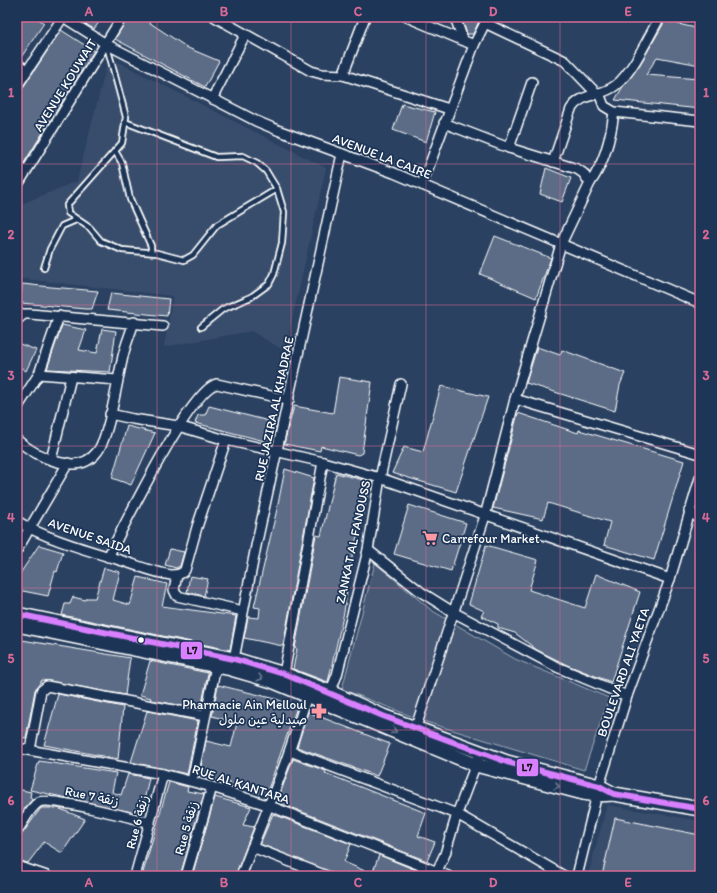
<svg xmlns="http://www.w3.org/2000/svg" width="717" height="893" viewBox="0 0 717 893" font-family="Itim,'Playpen Sans Arabic',sans-serif">
  <style>
    .built { fill: #394e6c }
    .green { fill: #465975; stroke: #a2acba }
    .building { fill: #5b6c86; stroke: #fff }
    .lines { fill: none; stroke-linecap: round; stroke-linejoin: round }
    .lane-casing { stroke: #fff; stroke-width: 8 }
    .street-casing { stroke: #fff; stroke-width: 12 }
    .secondary-casing { stroke: #fff; stroke-width: 16 }
    .lane { stroke: #1d3557; stroke-width: 4.5 }
    .street { stroke: #1d3557; stroke-width: 9 }
    .secondary { stroke: #1d3557; stroke-width: 13 }
    .bus-1-casing { stroke: #1d3557; stroke-width: 9 }
    .bus-1 { stroke: #d880ff; stroke-width: 6 }
    .oneway { stroke: #6c7c92 }
    .grid { fill: none; stroke: #d76994; stroke-width: 1; stroke-opacity: 0.55 }
    .bus-dot { fill: #fff; stroke: #1d3557; stroke-width: 1.5 }
    .labels { text-anchor: middle; dominant-baseline: central; stroke-width: 3.5; stroke-linejoin: round; paint-order: stroke }
    .street-label { font-size: 13px; fill: #fff; stroke: #1d3557 }
    .poi-label { font-size: 13px; fill: #fff; stroke: #1d3557; text-anchor: start }
    .line-badge { stroke: #1d3557; stroke-width: 1.5 }
    .pale-badge-label { font-size: 11px; text-anchor: middle; font-weight: bold; fill: #111 }
    .neatline { fill: none; stroke: #d76994; stroke-width: 1.5 }
    .grid-label { font-size: 13px; text-anchor: middle; font-weight: bold; fill: #d76994 }
  </style>
  <rect width="100%" height="100%" fill="#2a4161"/>
  <filter id="ink" filterUnits="userSpaceOnUse"><feTurbulence type="fractalNoise" baseFrequency=".025" numOctaves="2"/><feDisplacementMap in="SourceGraphic" scale="8" xChannelSelector="R" yChannelSelector="G"/><feConvolveMatrix kernelMatrix="1 2 1 2 8 2 1 2 1" color-interpolation-filters="sRGB"/></filter>
  <g filter="url(#ink)">
    <!-- built -->
    <g class="built">
      <polygon points="114,60 326,168 285,351 251,331 164,347 173,296 17,278 17,206 77,181 106,68"/>
      <polygon points="607,805 700,821 700,876 588,876"/>
    </g>
    <!-- green -->
    <polygon class="green" points="375,563 431,610 515,659 609,698 584,770 426,722 342,689"/>
    <!-- building -->
    <g class="building">
      <polygon points="17,17 36,17 44,23 20,59 17,58"/>
      <polygon points="74,17 103,17 94,29"/>
      <polygon points="128,17 141,17 188,48 219,61 205,87 115,39"/>
      <polygon points="461,17 481,17 473,34 467,34"/>
      <polygon points="665,21 700,29 700,65 657,57 646,75 700,79 700,109 615,100 622,88 639,66"/>
      <polygon points="61,30 94,51 17,174 17,92 22,89"/>
      <polygon points="402,104 435,112 426,142 393,130"/>
      <polygon points="546,168 571,178 562,202 540,194"/>
      <polygon points="495,236 551,258 536,298 480,274"/>
      <polygon points="22,284 51,287 98,291 92,309 85,309 21,303"/>
      <polygon points="111,293 169,299 167,316 107,310"/>
      <polygon points="62,325 86,330 79,350 97,353 102,329 116,331 110,372 47,369"/>
      <polygon points="17,343 36,350 26,371 17,365"/>
      <polygon points="537,347 560,355 562,350 625,373 620,385 615,411 526,383"/>
      <polygon points="339,377 372,382 362,453 358,455 321,446 320,451 284,444 294,406 333,413"/>
      <polygon points="441,386 488,397 456,492 392,473 404,447 423,452"/>
      <polygon points="209,406 277,423 272,443 195,423 198,415 205,415"/>
      <polygon points="518,413 578,433 579,430 684,461 654,560 604,545 610,522 548,503 543,519 493,508"/>
      <polygon points="127,426 155,433 131,485 112,478"/>
      <polygon points="285,469 314,478 283,646 244,638 248,617 259,618 260,608 254,607 277,509"/>
      <polygon points="336,473 371,482 354,548 345,591 347,592 344,612 328,682 293,669 297,649 295,648 316,535 321,536"/>
      <polygon points="409,505 466,523 451,571 394,554"/>
      <polygon points="39,545 63,552 57,572 55,571 48,596 23,591 17,593 17,578"/>
      <polygon points="486,545 538,560 529,590 585,608 596,574 640,592 611,682 567,665 537,650 515,633 498,628 498,624 481,616 484,611 469,604"/>
      <polygon points="170,549 184,552 180,566 176,568 165,565"/>
      <polygon points="104,568 120,572 113,600 130,605 138,577 167,584 162,606 236,616 230,650 62,615 65,604 70,604 73,597 85,600 86,598 95,598"/>
      <polygon points="190,576 208,579 204,596 187,592"/>
      <polygon points="22,640 130,658 125,695 42,680 35,690 26,738 17,737 17,666"/>
      <polygon points="150,661 208,673 201,709 150,700 151,698 140,695"/>
      <polygon points="218,685 276,699 297,707 266,795 254,791 254,789 199,776 206,741 231,747 237,723 212,716"/>
      <polygon points="58,694 123,707 118,759 44,745"/>
      <polygon points="147,711 198,721 187,774 131,762"/>
      <polygon points="308,712 390,744 377,776 297,747"/>
      <polygon points="293,759 326,771 325,773 426,813 418,836 435,842 427,861 277,802"/>
      <polygon points="39,761 116,773 112,792 121,795 128,774 149,778 141,814 30,790"/>
      <polygon points="169,782 188,787 187,791 204,794 180,876 142,876"/>
      <polygon points="17,789 31,792 30,797 33,799 17,820"/>
      <polygon points="215,797 251,807 243,825 254,827 235,876 192,876"/>
      <polygon points="41,808 58,808 85,819 62,853 44,842 28,863 17,860 17,837 22,834"/>
      <polygon points="273,814 351,844 344,862 372,874 379,855 423,873 422,876 340,876 260,844"/>
      <polygon points="615,818 700,835 700,876 602,876"/>
    </g>
    <g class="lines">
      <defs>
        <g id="lane">
          <polyline points="107,46 126,117 122,143 67,205 68,213 90,228 101,241 122,250 157,253 184,260 193,255 217,225 277,189"/>
          <polyline points="125,122 216,157 243,156 257,163 266,171 277,189 284,212 282,243 274,274 269,284 251,297 223,309 201,327"/>
          <polyline points="115,151 122,163 130,199 151,246 151,252"/>
          <polyline points="44,268 50,249 62,226 76,220"/>
        </g>
        <g id="street">
          <polyline points="63,17 106,44 256,121 280,131 394,173 700,303"/>
          <polyline points="215,17 311,71 322,74 343,75 449,109"/>
          <polyline points="407,17 474,45"/>
          <polyline points="455,17 463,40"/>
          <polyline points="485,23 565,61 597,94"/>
          <polyline points="17,64 27,70"/>
          <polyline points="343,75 365,17"/>
          <polyline points="17,86 63,17"/>
          <polyline points="599,93 604,106 614,112 700,121"/>
          <polyline points="212,99 245,35"/>
          <polyline points="509,148 532,82"/>
          <path d="M553,162l18,-53c11,-17 31,-12 45,-24 16,-12 33,-49 44,-68"/>
          <path d="M590,183c15,-21 21,-46 24,-71"/>
          <polyline points="422,185 474,45 488,17"/>
          <polyline points="17,186 122,17"/>
          <polyline points="17,320 24,314 30,314 163,326"/>
          <polyline points="39,374 117,380"/>
          <polyline points="515,399 700,454"/>
          <polyline points="17,408 39,374 59,316"/>
          <polyline points="110,414 133,419 178,426 226,440 323,462 380,478 670,579"/>
          <path d="M17,440c19,16 60,38 80,12 12,-14 20,-71 25,-91 2,-13 8,-26 12,-39"/>
          <polyline points="51,460 71,377"/>
          <polyline points="689,511 700,519"/>
          <path d="M17,521c28,18 77,31 109,41 15,5 30,11 45,13 5,0 10,0 14,-5l12,-43 29,-87"/>
          <polyline points="17,550 68,463"/>
          <polyline points="368,550 421,592 453,612 557,667 627,696"/>
          <path d="M108,557c15,-29 83,-169 109,-173l72,16"/>
          <polyline points="177,575 174,590 177,596 243,611"/>
          <polyline points="233,664 256,546 342,154"/>
          <polyline points="283,679 323,462"/>
          <polyline points="328,698 337,675 368,550 380,478 401,384"/>
          <polyline points="414,733 485,516 515,399 561,244 590,183 583,173 577,169 509,148 444,123"/>
          <polyline points="17,748 163,774 212,787 270,806 448,876"/>
          <polyline points="30,750 41,691 47,686 205,716"/>
          <polyline points="290,751 457,814 564,876"/>
          <polyline points="192,781 216,666"/>
          <path d="M17,831c6,-8 13,-24 22,-29 11,-5 95,16 111,21"/>
          <polyline points="252,847 327,876"/>
          <polyline points="17,866 47,876"/>
          <polyline points="437,871 445,854 457,814 480,753"/>
          <polyline points="135,876 163,774"/>
          <polyline points="186,876 212,787"/>
          <path d="M241,876c23,-60 49,-119 66,-181"/>
          <polyline points="577,876 599,786 627,696 670,579 700,478"/>
        </g>
        <g id="secondary">
          <polyline points="17,614 234,659 284,674 330,692 383,716 507,762 599,786 614,794 700,809"/>
          <polyline points="17,625 231,669 272,681 476,765 583,793 597,795 614,794"/>
        </g>
      </defs>
      <!-- lane casing -->
      <use href="#lane" class="lane-casing"/>
      <!-- street casing -->
      <use href="#street" class="street-casing"/>
      <!-- secondary casing -->
      <use href="#secondary" class="secondary-casing"/>
      <!-- lane -->
      <use href="#lane" class="lane"/>
      <!-- street -->
      <use href="#street" class="street"/>
      <!-- secondary -->
      <use href="#secondary" class="secondary"/>
      <defs>
        <polyline id="bus-1" points="17,614 234,659 284,674 383,716 507,762 599,786 614,794 700,809"/>
      </defs>
      <!-- bus-1 casing -->
      <use href="#bus-1" class="bus-1-casing"/>
      <!-- bus-1 -->
      <use href="#bus-1" class="bus-1"/>
    </g>
    <!-- one-way arrows -->
    <defs><path id="oneway-chevron" d="M-2-3.5L2.5 0L-2 3.5" fill="none" stroke-width="1.6" stroke-linecap="round" stroke-linejoin="round"/></defs>
    <g class="oneway">
      <use href="#oneway-chevron" transform="translate(260 678) rotate(16)"/>
      <use href="#oneway-chevron" transform="translate(394 731) rotate(22)"/>
      <use href="#oneway-chevron" transform="translate(557 786) rotate(15)"/>
    </g>
  </g>
  <!-- grid -->
  <path class="grid" d="M157,17v859M291,17v859M426,17v859M560,17v859M17,164h683M17,305h683M17,446h683M17,588h683M17,730h683"/>
  <!-- icons -->
  <defs>
    <symbol id="supermarket-bare" viewBox="-9 -9 18 18"><path d="M-6-5.5h2.5l.6 2H6L4.5 2H-2.5L-4.4-4H-6ZM-1.5 3.2a1.3 1.3 0 1 0 .1 0ZM3 3.2a1.3 1.3 0 1 0 .1 0Z" fill="#ff9aa2" stroke="#1d3557" stroke-width="2.5" paint-order="stroke"/></symbol>
    <symbol id="pharmacy-bare" viewBox="-9 -9 18 18"><path d="M-2-6h4v4h4v4h-4v4h-4v-4h-4v-4h4Z" fill="#ff9aa2" stroke="#1d3557" stroke-width="2.5" paint-order="stroke"/></symbol>
  </defs>
  <g fill-rule="evenodd">
    <use href="#supermarket-bare" x="419" y="527" width="22" height="22"/>
    <use href="#pharmacy-bare" x="308" y="700" width="22" height="22"/>
  </g>
  <!-- markers -->
  <circle class="bus-dot" cx="141" cy="640" r="3.5"/>
  <g class="labels">
    <!-- street labels -->
    <g class="street-label">
      <text transform="translate(65 85) rotate(-58)">AVENUE KOUWAIT</text>
      <text transform="translate(382 156) rotate(21)">AVENUE LA CAIRE</text>
      <text transform="translate(274 409) rotate(-78)">RUE JAZIRA AL KHADRAE</text>
      <text transform="translate(90 536) rotate(19)">AVENUE SAIDA</text>
      <text transform="translate(353 542) rotate(-78)">ZANKAT AL FANOUSS</text>
      <text transform="translate(623 672) rotate(-71)">BOULEVARD ALI YAETA</text>
      <text transform="translate(241 784) rotate(18)">RUE AL KANTARA</text>
      <text transform="translate(92 796) rotate(12)">Rue 7 زنقة</text>
      <text transform="translate(137 822) rotate(-75)">Rue 6 زنقة</text>
      <text transform="translate(186 828) rotate(-74)">Rue 5 زنقة</text>
    </g>
    <!-- poi labels -->
    <g class="poi-label">
      <text x="442" y="538">Carrefour Market</text>
      <text x="307" y="704" text-anchor="end">Pharmacie Ain Melloul<tspan x="307" dy="15">صيدلية عين ملول</tspan></text>
    </g>
  </g>
  <g class="line-badge">
    <rect x="180" y="641" width="23" height="19" rx="4" fill="#d880ff"/>
    <rect x="516" y="758" width="23" height="19" rx="4" fill="#d880ff"/>
  </g>
  <g class="pale-badge-label">
    <text x="192" y="654">L7</text>
    <text x="527" y="771">L7</text>
  </g>
  <!-- margin -->
  <rect width="717" height="893" fill="none" stroke="#1d3557" stroke-width="44"/>
  <rect x="22" y="22" width="673" height="849" class="neatline"/>
  <g class="grid-label">
    <text x="89" y="16">A</text>
    <text x="224" y="16">B</text>
    <text x="358" y="16">C</text>
    <text x="493" y="16">D</text>
    <text x="628" y="16">E</text>
    <text x="11" y="97">1</text>
    <text x="706" y="97">1</text>
    <text x="11" y="239">2</text>
    <text x="706" y="239">2</text>
    <text x="11" y="380">3</text>
    <text x="706" y="380">3</text>
    <text x="11" y="522">4</text>
    <text x="706" y="522">4</text>
    <text x="11" y="663">5</text>
    <text x="706" y="663">5</text>
    <text x="11" y="805">6</text>
    <text x="706" y="805">6</text>
    <text x="89" y="887">A</text>
    <text x="224" y="887">B</text>
    <text x="358" y="887">C</text>
    <text x="493" y="887">D</text>
    <text x="628" y="887">E</text>
  </g>
</svg>
